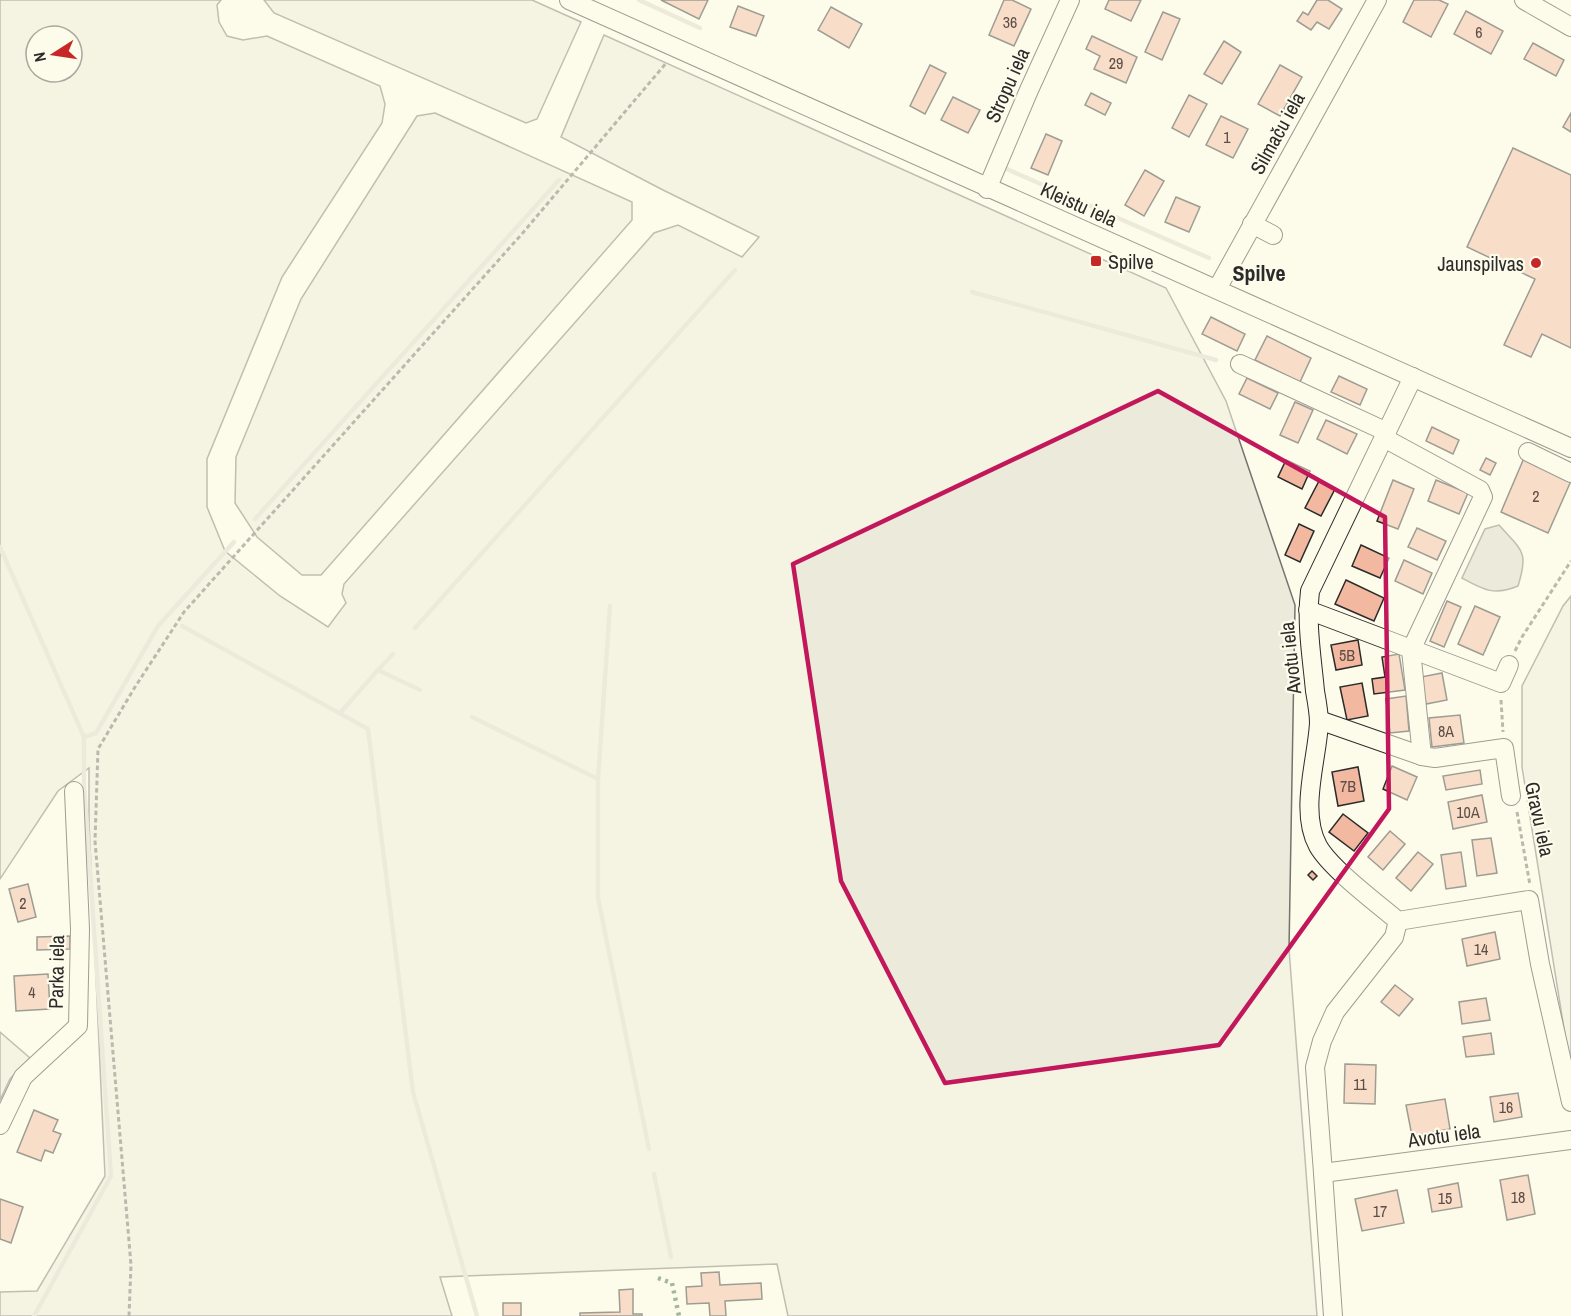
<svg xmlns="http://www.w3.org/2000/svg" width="1571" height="1316" viewBox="0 0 1571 1316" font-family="'Archivo Narrow',sans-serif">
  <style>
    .green { fill: #ecebdb; stroke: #74746e; stroke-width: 1.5; fill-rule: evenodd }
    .water { fill: #d8d7c9; stroke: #74746e; stroke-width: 1.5 }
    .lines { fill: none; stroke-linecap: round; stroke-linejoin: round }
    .stream { stroke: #d8d7c9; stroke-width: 4.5 }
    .building { fill: #f2b8a0; stroke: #2b2b2b; stroke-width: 1.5 }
    .minor-casing { stroke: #2b2b2b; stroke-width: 20 }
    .path { stroke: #6a6964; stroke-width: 3; stroke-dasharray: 4.5 3; stroke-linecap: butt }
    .minor { stroke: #fdfbea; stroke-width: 18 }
    .hedge { stroke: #34623c; stroke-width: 4.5; stroke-dasharray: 3 4.5; stroke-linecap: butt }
    .marked { fill: none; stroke: #c2185b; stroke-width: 4.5; stroke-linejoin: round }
    .poi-dot { fill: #c62828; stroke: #fdfbea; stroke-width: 2 }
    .labels { text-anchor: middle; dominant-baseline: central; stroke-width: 4.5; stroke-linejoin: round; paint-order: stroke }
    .number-label { font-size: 16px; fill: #5d4e48 }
    .street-label { font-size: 20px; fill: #2b2b2b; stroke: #fdfbea }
    .poi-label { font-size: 20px; fill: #2b2b2b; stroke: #fdfbea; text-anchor: start }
    .quarter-label { font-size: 22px; font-weight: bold; fill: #2b2b2b; stroke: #fdfbea }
  </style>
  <rect width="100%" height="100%" fill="#fdfbea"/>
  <!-- green -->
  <g class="green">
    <path d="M0,0h221l-4,5 2,17 8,14 16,4 24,-4 113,50 5,18 -3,19 -100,154 -75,182v48l18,44 55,45 48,31 18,-24 -4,-9 2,-10 310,-351 24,-8 64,32 17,-20 -96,-47 -102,-53 43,-102 562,253 60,113 69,204 -6,344 28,367h-529l-11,-52 -337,13 12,39h-452v-24l37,-1 68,-115 -16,-353v-55l-31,23 -58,88zM36,36h36v36h-36z"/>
    <polygon points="264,0 532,0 581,22 537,119 526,123 274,13"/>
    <polygon points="435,113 632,202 632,220 321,575 302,575 257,537 235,503 236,457 301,299 417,116"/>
    <polygon points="1571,596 1571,1072 1522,767 1522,686 1563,606"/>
    <polygon points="0,1032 30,1058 10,1079 0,1100"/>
  </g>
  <!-- water -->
  <path class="water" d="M1499,525c23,26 30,26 19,61 -24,10 -34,4 -56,-8l23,-49z"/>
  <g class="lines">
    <!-- stream -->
    <g class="stream">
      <polyline points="639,0 700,28"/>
      <polyline points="1002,167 1209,258"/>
      <polyline points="972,292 1216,360"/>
      <polyline points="255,519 559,180"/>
      <polyline points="0,547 84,737 84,785 111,1176 34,1316"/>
      <polyline points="182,626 368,729 413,1092 477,1316"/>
      <polyline points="415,628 735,270"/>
      <polyline points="378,670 393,654"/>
      <polyline points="340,713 378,670 420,690"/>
      <polyline points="472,717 598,779 598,898 649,1149"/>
      <polyline points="84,737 96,733 158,626 234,542"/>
      <polyline points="598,779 610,606"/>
      <polyline points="654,1174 671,1257"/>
    </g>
  </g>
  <!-- building -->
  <g class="building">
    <polygon points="661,0 708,0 699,19"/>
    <polygon points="1004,0 1012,0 1031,9 1014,46 989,35"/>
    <polygon points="1109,0 1141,0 1131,21 1105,9"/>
    <polygon points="1317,0 1328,0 1342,9 1329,29 1317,22 1311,30 1297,21 1303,12 1308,15"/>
    <polygon points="1414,0 1439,0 1448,4 1431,37 1403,22"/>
    <polygon points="738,6 764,16 756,36 730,27"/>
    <polygon points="831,7 862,24 849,48 818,30"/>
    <polygon points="1466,11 1503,31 1491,54 1454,34"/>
    <polygon points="1163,12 1180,19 1162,60 1145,52"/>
    <polygon points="1092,36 1137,57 1126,83 1094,69 1100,56 1086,49"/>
    <polygon points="1224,41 1241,52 1222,84 1204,74"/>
    <polygon points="1533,43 1564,60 1556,76 1524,59"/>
    <polygon points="930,65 946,73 925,114 910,106"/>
    <polygon points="1280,65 1302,77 1280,116 1258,104"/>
    <polygon points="1091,93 1111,103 1105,115 1085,105"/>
    <polygon points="1189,95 1207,104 1189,137 1172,128"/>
    <polygon points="953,97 980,110 968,133 941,120"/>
    <polygon points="1571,113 1571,132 1563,127"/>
    <polygon points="1221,116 1248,129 1233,158 1206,145"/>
    <polygon points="1046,134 1062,141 1048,175 1031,168"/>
    <polygon points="1513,148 1571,175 1571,348 1542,334 1531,357 1504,345 1535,279 1467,247"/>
    <polygon points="1145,170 1164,181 1144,216 1125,205"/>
    <polygon points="1176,197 1200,207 1189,232 1165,222"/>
    <polygon points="1211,317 1245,334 1237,351 1202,334"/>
    <polygon points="1267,336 1311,358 1300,382 1255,360"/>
    <polygon points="1339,376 1367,389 1360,405 1331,392"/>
    <polygon points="1247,378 1278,393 1270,409 1239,394"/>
    <polygon points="1295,402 1313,410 1298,443 1280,435"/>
    <polygon points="1326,420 1357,434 1347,454 1317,439"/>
    <polygon points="1432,427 1459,440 1453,454 1426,441"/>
    <polygon points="1486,458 1496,463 1490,475 1480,470"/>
    <polygon points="1524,458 1571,481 1548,533 1501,512"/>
    <polygon points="1286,460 1310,471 1302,489 1278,477"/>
    <polygon points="1393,480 1414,489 1398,529 1377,521"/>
    <polygon points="1436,480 1468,493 1459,514 1428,501"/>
    <polygon points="1319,481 1335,489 1321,516 1305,508"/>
    <polygon points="1299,524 1314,531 1300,562 1285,555"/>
    <polygon points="1417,528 1446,541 1437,560 1408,547"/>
    <polygon points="1361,545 1389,558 1380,578 1352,566"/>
    <polygon points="1404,560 1432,573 1423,594 1395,581"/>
    <polygon points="1346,580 1384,598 1374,621 1335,604"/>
    <polygon points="1447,601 1461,607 1444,647 1430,641"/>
    <polygon points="1475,606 1500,617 1483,655 1458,644"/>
    <polygon points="1358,640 1362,665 1336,670 1331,645"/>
    <polygon points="1399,654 1405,690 1374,694 1372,679 1385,677 1382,657"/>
    <polygon points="1442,673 1447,700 1426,704 1421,677"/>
    <polygon points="1362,683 1368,716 1347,720 1340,687"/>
    <polygon points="1406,696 1409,731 1390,733 1386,699"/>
    <polygon points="1460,715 1464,743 1432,747 1429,718"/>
    <polygon points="1392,766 1417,777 1407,800 1383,789"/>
    <polygon points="1358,767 1364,801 1338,806 1332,772"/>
    <polygon points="1480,770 1482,784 1446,790 1443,776"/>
    <polygon points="1482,795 1487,822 1453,829 1448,802"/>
    <polygon points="1343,814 1368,833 1354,851 1329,832"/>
    <polygon points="1390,831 1405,844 1383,870 1368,857"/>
    <polygon points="1491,838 1497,873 1477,876 1472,840"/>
    <polygon points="1418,852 1433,864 1411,891 1396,878"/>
    <polygon points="1461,852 1466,886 1446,889 1441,855"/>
    <polygon points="1312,871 1317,876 1313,880 1308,875"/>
    <polygon points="28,884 36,917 18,922 9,889"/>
    <polygon points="1495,932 1500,959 1467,966 1462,939"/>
    <polygon points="70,936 70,949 37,950 37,937"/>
    <polygon points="48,974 50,1009 16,1011 14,976"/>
    <polygon points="1395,985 1413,999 1399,1016 1381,1002"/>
    <polygon points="1486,998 1490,1020 1462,1024 1459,1002"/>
    <polygon points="1491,1033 1494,1054 1466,1057 1463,1037"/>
    <polygon points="1345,1064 1376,1065 1375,1104 1344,1103"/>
    <polygon points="1518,1093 1522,1117 1494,1122 1490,1097"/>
    <polygon points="1445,1099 1450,1129 1412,1136 1406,1105"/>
    <polygon points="34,1110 58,1120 53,1131 61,1134 53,1153 45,1150 41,1161 17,1152"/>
    <polygon points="1528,1175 1535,1214 1507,1220 1500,1180"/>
    <polygon points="1458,1183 1462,1207 1432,1212 1428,1189"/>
    <polygon points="1397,1190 1404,1223 1362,1231 1355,1199"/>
    <polygon points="0,1199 23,1207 11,1243 0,1239"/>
    <polygon points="719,1272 720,1285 761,1283 762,1299 725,1301 726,1316 710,1316 709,1303 687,1304 686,1287 702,1286 701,1273"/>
    <polygon points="633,1289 633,1314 642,1314 642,1316 580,1316 580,1313 620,1312 619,1290"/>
    <rect x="503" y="1303" width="18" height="13"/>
  </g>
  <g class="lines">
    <defs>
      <g id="minor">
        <polyline points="569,0 1571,448"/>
        <polyline points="1524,0 1571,27"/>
        <polyline points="987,189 1029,90 1070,0"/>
        <polyline points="1252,224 1273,235"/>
        <polyline points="1217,289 1377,0"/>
        <polyline points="1240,364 1387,432"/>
        <path d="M1413,377l-103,214c-4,33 2,67 5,100 2,11 4,22 4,32 -2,38 -20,88 -1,123 13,23 59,57 80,75l131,-21 11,64 31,138"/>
        <polyline points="1384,438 1480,490 1483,497 1411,650 1422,756 1435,758 1504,748 1511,796"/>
        <polyline points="1528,452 1571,473"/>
        <polyline points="1308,610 1501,683 1509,665"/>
        <polyline points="1319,720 1422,756"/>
        <polyline points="1398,921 1394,937 1335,1012 1322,1041 1315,1067 1323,1173 1571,1140"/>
        <polyline points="0,1125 23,1077 78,1026 80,929 74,791"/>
        <polyline points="1323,1173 1333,1316"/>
      </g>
    </defs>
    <!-- minor casing -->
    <use href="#minor" class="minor-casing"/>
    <!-- path -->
    <g class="path">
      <polyline points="1515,651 1522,637 1571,561"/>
      <polyline points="1501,700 1503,732"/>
      <polyline points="1517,812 1530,885"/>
      <polyline points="129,1316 131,1265 95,841 98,749 135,687 184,612 521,235 667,62"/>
    </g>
    <!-- minor -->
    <use href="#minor" class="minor"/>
    <!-- hedge -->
    <polyline class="hedge" points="658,1278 672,1283 679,1316"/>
  </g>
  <!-- marked area -->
  <path d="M0 0H1571V1316H0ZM1158,391l227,126 4,292 -170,236 -274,38 -104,-202 -48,-317z" fill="#fdfbea" fill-opacity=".55" fill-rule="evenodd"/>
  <path class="marked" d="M1158,391l227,126 4,292 -170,236 -274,38 -104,-202 -48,-317z"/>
  <!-- markers -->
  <g class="poi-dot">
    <rect x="1090" y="255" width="12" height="12" rx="3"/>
    <circle cx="1536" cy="263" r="6"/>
  </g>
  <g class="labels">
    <!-- number labels -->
    <g class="number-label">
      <text x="1010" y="22">36</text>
      <text x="1479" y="32">6</text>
      <text x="1116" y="63">29</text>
      <text x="1227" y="137">1</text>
      <text x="1536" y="496">2</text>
      <text x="1347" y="655">5B</text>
      <text x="1446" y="731">8A</text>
      <text x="1348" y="786">7B</text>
      <text x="1468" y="812">10A</text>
      <text x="23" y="903">2</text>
      <text x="1481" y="949">14</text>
      <text x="32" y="992">4</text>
      <text x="1360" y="1084">11</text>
      <text x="1506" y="1107">16</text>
      <text x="1518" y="1197">18</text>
      <text x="1445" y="1198">15</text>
      <text x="1380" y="1211">17</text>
    </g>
    <!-- street labels -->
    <g class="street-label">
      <text transform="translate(1007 85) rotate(-66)">Stropu iela</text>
      <text transform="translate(1277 133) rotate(-61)">Silmaču iela</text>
      <text transform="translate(1079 204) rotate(24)">Kleistu iela</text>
      <text transform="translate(1290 658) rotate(-96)">Avotu iela</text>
      <text transform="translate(1540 819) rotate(78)">Gravu iela</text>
      <text transform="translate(56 972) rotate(-89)">Parka iela</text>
      <text transform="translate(1444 1135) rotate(-8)">Avotu iela</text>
    </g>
    <!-- poi labels -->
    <g class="poi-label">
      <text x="1108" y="261">Spilve</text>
      <text x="1524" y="263" text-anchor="end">Jaunspilvas</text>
    </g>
    <!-- quarter labels -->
    <g class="quarter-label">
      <text x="1259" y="273">Spilve</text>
    </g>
  </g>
  <!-- north arrow -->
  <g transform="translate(54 54) rotate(258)"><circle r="28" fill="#fdfbea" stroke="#a9a89e" stroke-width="1.5"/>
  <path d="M0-4.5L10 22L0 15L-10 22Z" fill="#c62828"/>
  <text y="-9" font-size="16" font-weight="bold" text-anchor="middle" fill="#2b2b2b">N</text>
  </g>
</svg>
